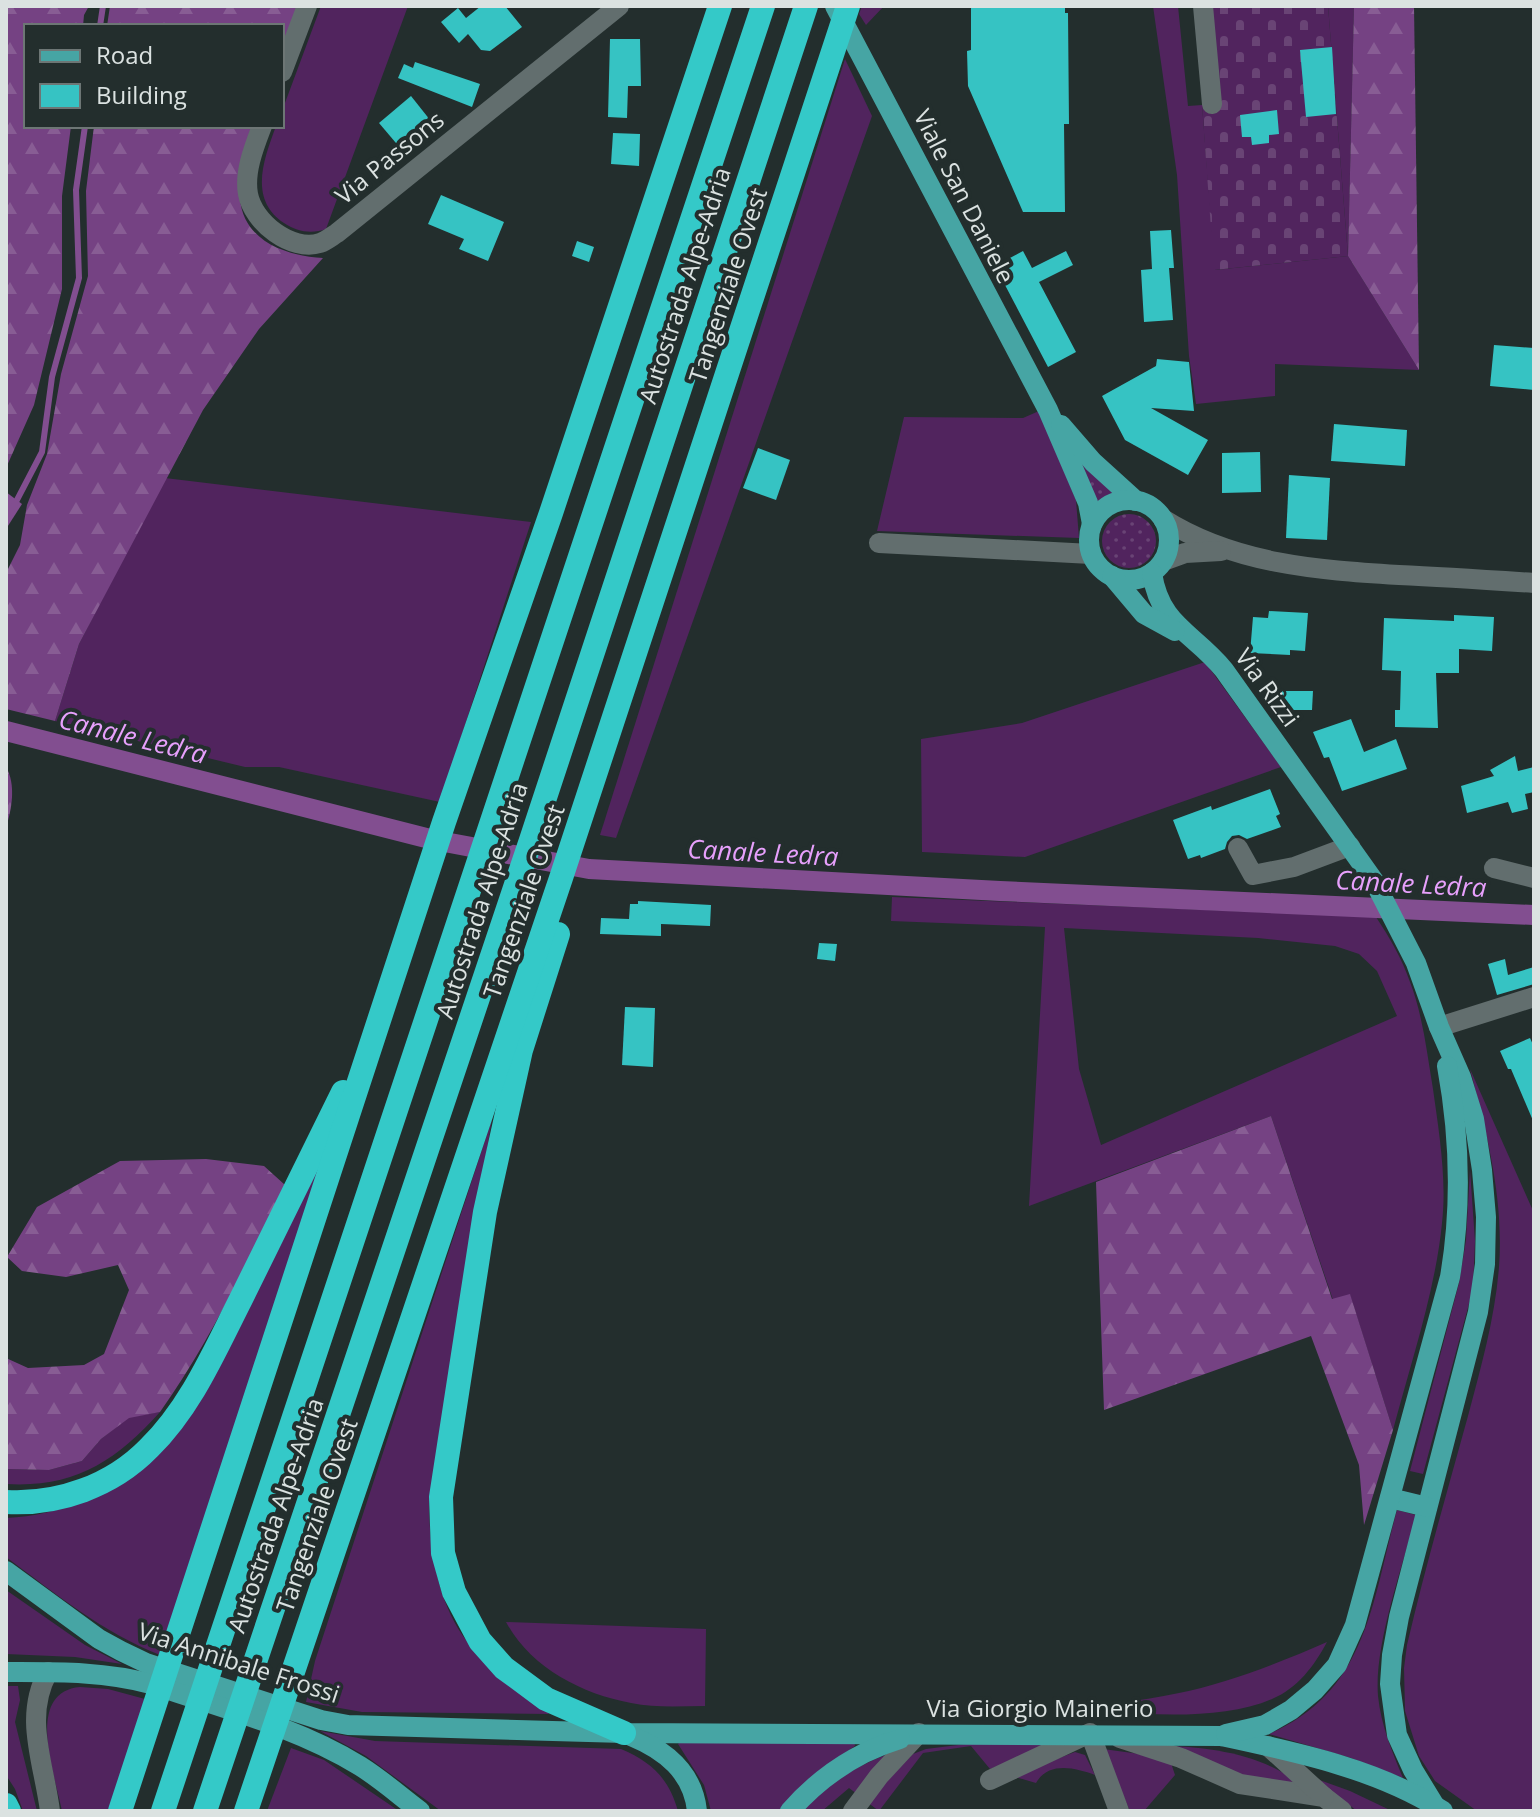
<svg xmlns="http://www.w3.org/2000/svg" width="1540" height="1817" viewBox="0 0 1540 1817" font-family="'Open Sans',sans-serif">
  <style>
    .grass { fill: #51245e; fill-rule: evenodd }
    .forest { fill: url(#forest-firs) }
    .cemetery { fill: url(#cemetery-stones) }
    .park { fill: url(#park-dots) }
    .water { fill: #824e90 }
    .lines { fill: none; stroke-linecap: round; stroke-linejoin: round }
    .stream { stroke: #824e90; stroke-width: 6 }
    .canal { stroke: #824e90; stroke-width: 20 }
    .building { fill: #36c3c3 }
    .minor { stroke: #626e6e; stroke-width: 20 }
    .major { stroke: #46a5a4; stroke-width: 20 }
    .highway { stroke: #34c9c8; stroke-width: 24 }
    .labels { text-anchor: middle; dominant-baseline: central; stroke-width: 8; stroke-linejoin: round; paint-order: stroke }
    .street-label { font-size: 24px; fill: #dbe2e1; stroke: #232e2d }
    .water-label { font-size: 26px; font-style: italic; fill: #e7a0fc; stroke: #232e2d }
  </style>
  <defs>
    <pattern id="forest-firs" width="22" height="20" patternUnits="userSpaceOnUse" patternTransform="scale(2)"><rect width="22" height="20" fill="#754283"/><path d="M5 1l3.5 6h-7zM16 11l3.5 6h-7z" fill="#885d94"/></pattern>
    <pattern id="cemetery-stones" width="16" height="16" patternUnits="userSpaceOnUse" patternTransform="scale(2)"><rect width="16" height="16" fill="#51245e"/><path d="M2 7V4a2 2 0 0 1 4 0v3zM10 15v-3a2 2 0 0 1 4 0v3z" fill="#694475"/></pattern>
    <pattern id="park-dots" width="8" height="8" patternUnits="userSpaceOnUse" patternTransform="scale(2)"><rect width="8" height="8" fill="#51245e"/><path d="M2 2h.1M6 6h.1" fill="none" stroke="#694475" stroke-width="1.8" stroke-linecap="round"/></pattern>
  </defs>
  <rect width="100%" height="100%" fill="#232e2d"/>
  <!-- grass -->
  <g class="grass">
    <path d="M321,6h87l-82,223c-14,5 -29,3 -42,-6 -36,-24 -20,-64 -8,-97h6v-15z"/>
    <polygon points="862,6 884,6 866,25 859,14"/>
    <polygon points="1153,6 1178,6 1188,106 1202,105 1215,270 1348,256 1328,6 1354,6 1348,256 1419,370 1275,364 1275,396 1196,404 1189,356 1177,175"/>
    <polygon points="845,59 872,116 616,838 600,835"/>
    <polygon points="1039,411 1076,500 1079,538 877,531 904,417 1023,418"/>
    <polygon points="165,478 531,522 440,802 279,767 245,767 55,721 79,644"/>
    <polygon points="1205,662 1281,767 1025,857 922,852 921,739 1022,723"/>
    <path d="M892,897l484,20c14,21 26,42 34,65 13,34 17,71 23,107 6,43 14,90 9,134 -6,65 -32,143 -49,207l-43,-135 -17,5 -62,-184 -242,90 16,-279 -154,-6zM1064,928l194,10 77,8 24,8 18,17 20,45 -296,129 -22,-76z"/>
    <path d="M1470,1069l64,144v598h-57l-42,-30 -16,-25 -14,-45 -1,-43 3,-23c18,-77 40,-153 61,-229 13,-49 27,-98 31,-149 5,-68 -12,-133 -29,-198z"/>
    <path d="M492,1119l-63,383c0,48 10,110 44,146 23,24 54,41 76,66l-187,-2 -56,-10 9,-41z"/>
    <path d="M324,1155l-164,500c-58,-23 -104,-61 -154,-98v-39c57,-3 91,-22 138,-52z"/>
    <polygon points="1470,1170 1475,1241 1473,1289 1423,1474 1410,1471 1459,1283 1466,1240"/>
    <path d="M160,1412c-45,50 -86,76 -154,72v-15l43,1 33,-9 19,-22 28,-22z"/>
    <path d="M1397,1510l19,5c-13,51 -42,129 -38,181 3,29 14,56 25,82l-52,-20 -82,-24c98,-42 103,-132 128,-224z"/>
    <polygon points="6,1590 85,1645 122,1664 75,1657 6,1654"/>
    <path d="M506,1622l200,7 -1,77c-24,0 -50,2 -74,-3 -50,-9 -101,-36 -125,-81z"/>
    <path d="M1327,1642c-13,24 -29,46 -55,57 -60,26 -152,12 -217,10 42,-4 83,-7 124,-16 46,-9 105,-32 148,-51z"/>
    <polygon points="6,1686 18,1686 20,1700 15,1722 37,1811 23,1811 15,1789 6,1775"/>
    <path d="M80,1687l28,2 37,10 -37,112h-46c-7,-36 -38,-119 18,-124z"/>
    <path d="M320,1731l55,10 246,8c31,13 48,30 57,62h-237l-75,-55z"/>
    <polygon points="854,1741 855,1746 824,1767 781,1811 711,1811 704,1785 678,1744 680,1742"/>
    <polygon points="966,1744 1057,1744 990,1769 971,1746 923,1753 879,1811 867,1802 913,1754 926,1749"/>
    <path d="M1160,1745c52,3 107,8 147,46l-61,-13z"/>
    <polygon points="291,1748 324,1760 399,1811 267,1811"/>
    <polygon points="1103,1749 1140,1754 1171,1763 1175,1775 1144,1811 1130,1811"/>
    <path d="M1075,1752l10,3 10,20c-20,-7 -46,-14 -59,8l-24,-7z"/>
    <path d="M888,1754l-31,40 -8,-6 -27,23h-19c27,-28 49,-43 85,-57z"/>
    <polygon points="1314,1778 1350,1791 1392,1811 1357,1811"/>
  </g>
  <!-- forest -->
  <g class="forest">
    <polygon points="6,6 89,6 84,15 83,26 26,26 26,126 71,126 62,196 62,289 34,405 6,468"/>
    <polygon points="110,6 299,6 282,52 282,26 107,26"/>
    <polygon points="1354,6 1414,6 1419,370 1348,256"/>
    <path d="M94,126h160c-3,18 -15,57 -14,73 4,43 47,57 83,59l-64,71 -56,81 -124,234 -24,77 -49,-12v-136l14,-28 7,-40 20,-51 14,-80 27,-98 -2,-85z"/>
    <path d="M6,767c10,17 6,42 0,60z"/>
    <polygon points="1271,1116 1332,1299 1350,1294 1393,1430 1364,1525 1359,1465 1311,1336 1104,1410 1096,1182"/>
    <path d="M206,1159l58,7 21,19c-38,79 -75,156 -125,227l-31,6 -28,21 -19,22 -33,9 -43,-1v-111l22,10 56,-3 20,-11 25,-64 -11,-25 -52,12 -44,-6 -15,-14 30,-50 83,-46z"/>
  </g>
  <!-- cemetery -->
  <polygon class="cemetery" points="1210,6 1328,6 1348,256 1214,270 1202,105 1212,104"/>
  <!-- park -->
  <g class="park">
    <polygon points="1075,454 1118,494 1095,506"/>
    <circle cx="1129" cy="541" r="27"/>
  </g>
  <!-- water -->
  <polygon class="water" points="6,492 22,504 6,529"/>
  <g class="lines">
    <!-- stream -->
    <g class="stream">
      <polyline points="100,26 103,6"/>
      <polyline points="6,521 42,452 52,377 79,278 76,190 85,126"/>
    </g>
    <!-- canal -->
    <polyline class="canal" points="6,731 434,840 589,869 1000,891 1534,915"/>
  </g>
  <!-- building -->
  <g class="building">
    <polygon points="481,6 505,6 522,27 490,51 481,50 468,34 459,43 441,22 458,8 466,18"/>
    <polygon points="971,6 1065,6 1065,13 1068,13 1069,124 1064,124 1065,212 1023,212 968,86 967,51 971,50"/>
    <polygon points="610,39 640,39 641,86 628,86 627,118 608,117"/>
    <polygon points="1332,47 1336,114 1306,117 1300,50"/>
    <polygon points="415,62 480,84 472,107 398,78 404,64 413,68"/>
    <polygon points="411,96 438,130 407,156 379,123"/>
    <polygon points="1277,110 1279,134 1269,135 1269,143 1252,145 1251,137 1242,137 1240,115"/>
    <polygon points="613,133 640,134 639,166 611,164"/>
    <polygon points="441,195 504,222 488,261 459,249 464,239 428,224"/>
    <polygon points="1171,230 1174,268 1169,268 1173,320 1144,322 1141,270 1152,269 1150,231"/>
    <polygon points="577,241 594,247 589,262 572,256"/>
    <polygon points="1023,251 1032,268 1066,251 1073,265 1039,282 1076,352 1048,367 995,266"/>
    <polygon points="1494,345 1534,348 1534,390 1490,386"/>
    <polygon points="1157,359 1189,362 1194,411 1151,408 1208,440 1188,475 1125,440 1102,396 1156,366"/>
    <polygon points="1334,424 1407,430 1405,466 1331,461"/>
    <polygon points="758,448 790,460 776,500 743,488"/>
    <polygon points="1260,452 1261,492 1222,493 1222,453"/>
    <polygon points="1289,475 1330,478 1327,540 1286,538"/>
    <polygon points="1269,611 1308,613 1305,651 1290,650 1290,655 1250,653 1253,617 1268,618"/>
    <polygon points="1454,615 1494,617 1492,651 1459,649 1459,673 1436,673 1438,728 1395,727 1395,710 1400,710 1401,671 1382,670 1384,618 1454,621"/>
    <polygon points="1282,691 1313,691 1312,710 1281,710"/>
    <polygon points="1351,719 1364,752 1396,739 1407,769 1342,791 1329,757 1324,758 1313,732"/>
    <polygon points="1515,756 1518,771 1534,767 1534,792 1525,794 1528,809 1512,813 1508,802 1467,813 1461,786 1494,776 1490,770"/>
    <polygon points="1270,789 1280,814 1276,816 1281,827 1247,839 1239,835 1232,836 1227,842 1225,849 1201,858 1200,855 1188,859 1173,820 1211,806 1212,810"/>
    <polygon points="638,901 711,905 710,926 661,924 661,936 600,934 601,918 629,919 630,904 638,904"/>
    <polygon points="819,943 837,944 835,961 817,959"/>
    <polygon points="1505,959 1508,975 1534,967 1534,984 1497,995 1488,964"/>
    <polygon points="625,1007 655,1008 653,1067 622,1065"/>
    <polygon points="1530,1038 1534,1047 1534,1123 1511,1069 1508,1069 1500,1051"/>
  </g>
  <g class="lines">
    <!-- minor -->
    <g class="minor">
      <polyline points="1203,6 1212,104"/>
      <polyline points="282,72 307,6"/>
      <path d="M262,126c-8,21 -18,46 -14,68 5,28 43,58 72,49 6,-2 12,-7 17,-10l282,-227"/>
      <path d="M1163,519c71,45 154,51 236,56 45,2 90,5 135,8"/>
      <polyline points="879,543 1091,554"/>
      <polyline points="1163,561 1185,553 1221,551"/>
      <polyline points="1238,848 1253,875 1294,867 1350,846"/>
      <polyline points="1494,868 1534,878"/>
      <polyline points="1439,1027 1534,997"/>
      <path d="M48,1672c-25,45 -4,91 2,139"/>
      <polyline points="1120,1738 1181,1758 1240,1784 1324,1797 1342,1811"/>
      <polyline points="1268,1746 1324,1797"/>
      <polyline points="990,1780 1090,1733 1119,1811"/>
      <polyline points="853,1811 879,1776 919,1733"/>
    </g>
    <!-- major -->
    <g class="major">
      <polyline points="835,6 1048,410 1088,503 1092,524"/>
      <polyline points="1061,425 1093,462 1136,501"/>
      <circle cx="1129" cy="540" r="40"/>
      <path d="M1152,573c8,53 41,59 72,97l150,211 42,82 23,64 22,50 13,42 8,51 4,47 -1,47 -7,48 -79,305 -7,38 -2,29 7,51 16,35 22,36"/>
      <polyline points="1112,576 1144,614 1175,631"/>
      <polyline points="1390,1498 1427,1507"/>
      <path d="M6,1571l93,68 22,12 25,12 175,57 27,5 276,8 597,3c75,16 157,33 222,75"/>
      <path d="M6,1672c49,0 98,-1 145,12 70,24 146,43 209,82 21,13 40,30 60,45"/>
      <path d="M1226,1734l39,-9 26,-15 24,-20 22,-25 18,-40 95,-348c12,-71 10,-140 -3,-211"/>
      <path d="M631,1736c34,14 62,36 66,75"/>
      <path d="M790,1811c30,-34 67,-59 110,-72"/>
    </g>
    <!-- highway -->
    <g class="highway">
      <polyline points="558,934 521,1050 485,1212 441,1497 443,1553 454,1592 480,1641 504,1668 546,1699 624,1733"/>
      <path d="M6,1502c52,3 106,-16 143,-54 42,-41 66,-98 92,-149 34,-69 68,-138 102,-207"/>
      <polyline points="6,1805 9,1811"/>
      <polyline points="120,1811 444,822 551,513 720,6"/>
      <polyline points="163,1811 763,6"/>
      <polyline points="205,1811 531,840 806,6"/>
      <polyline points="246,1811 561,878 848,6"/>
    </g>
  </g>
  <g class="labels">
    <!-- street labels -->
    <g class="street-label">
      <text transform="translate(389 157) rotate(-39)">Via Passons</text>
      <text transform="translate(965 196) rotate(63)">Viale San Daniele</text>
      <text transform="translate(684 285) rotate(-72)">Autostrada Alpe-Adria</text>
      <text transform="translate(727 285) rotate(-72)">Tangenziale Ovest</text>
      <text transform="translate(1268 687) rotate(54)">Via Rizzi</text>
      <text transform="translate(481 900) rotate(-72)">Autostrada Alpe-Adria</text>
      <text transform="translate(523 901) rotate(-71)">Tangenziale Ovest</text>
      <text transform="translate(275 1515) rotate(-71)">Autostrada Alpe-Adria</text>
      <text transform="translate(316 1515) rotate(-71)">Tangenziale Ovest</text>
      <text transform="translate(239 1662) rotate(18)">Via Annibale Frossi</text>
      <text x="1040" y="1707">Via Giorgio Mainerio</text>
    </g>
    <!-- water labels -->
    <g class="water-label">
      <text transform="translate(133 736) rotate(14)">Canale Ledra</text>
      <text transform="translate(763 852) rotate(3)">Canale Ledra</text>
      <text transform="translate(1411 883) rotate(3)">Canale Ledra</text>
    </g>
  </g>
  <!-- border -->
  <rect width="1540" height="1817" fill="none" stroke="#dbe2e1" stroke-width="16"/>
  <!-- legend -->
  <rect x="24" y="24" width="260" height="104" fill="#232e2d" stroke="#6d7675" stroke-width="2"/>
  <rect x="40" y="50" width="40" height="12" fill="#46a5a4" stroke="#6d7675" stroke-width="2"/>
  <text x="96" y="64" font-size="24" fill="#dbe2e1">Road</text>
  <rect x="40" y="84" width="40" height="24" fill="#36c3c3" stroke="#6d7675" stroke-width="2"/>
  <text x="96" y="104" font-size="24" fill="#dbe2e1">Building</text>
</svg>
